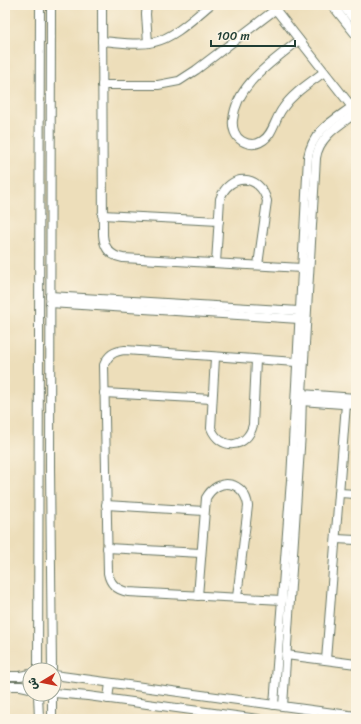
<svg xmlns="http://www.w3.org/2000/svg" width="361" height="724" viewBox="0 0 361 724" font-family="Sriracha,'Playpen Sans Arabic',sans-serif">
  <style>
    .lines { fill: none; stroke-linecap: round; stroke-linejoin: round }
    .minor-casing { stroke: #677563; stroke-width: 10 }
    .minor { stroke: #fff; stroke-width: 8 }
  </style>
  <rect width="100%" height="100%" fill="#fcf5e5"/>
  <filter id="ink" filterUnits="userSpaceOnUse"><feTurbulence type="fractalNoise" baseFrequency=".025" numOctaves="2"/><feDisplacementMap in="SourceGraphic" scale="8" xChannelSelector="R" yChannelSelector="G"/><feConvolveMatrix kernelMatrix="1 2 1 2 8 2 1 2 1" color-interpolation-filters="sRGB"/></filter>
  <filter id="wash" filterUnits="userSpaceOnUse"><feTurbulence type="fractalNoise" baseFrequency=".012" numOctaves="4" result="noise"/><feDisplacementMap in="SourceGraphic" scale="16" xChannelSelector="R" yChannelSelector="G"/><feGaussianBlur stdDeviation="0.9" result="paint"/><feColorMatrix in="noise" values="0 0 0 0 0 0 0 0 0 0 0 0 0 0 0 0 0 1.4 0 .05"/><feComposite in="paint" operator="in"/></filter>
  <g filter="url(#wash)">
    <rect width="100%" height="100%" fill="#eddeba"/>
  </g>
  <g filter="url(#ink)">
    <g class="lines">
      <defs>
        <g id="minor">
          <polyline points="51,5 50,467 52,670"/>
          <path d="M102,5l1,230c1,13 7,21 20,23l179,10"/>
          <polyline points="147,5 146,14 148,43"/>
          <polyline points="272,5 352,107"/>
          <polyline points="332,5 356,35"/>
          <polyline points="342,5 356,22"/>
          <path d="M299,40c-25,21 -63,44 -66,80 -1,8 2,17 9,21 7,4 14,4 20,0 11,-6 13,-23 21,-33 10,-15 27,-25 41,-36"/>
          <path d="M102,41c16,1 36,5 52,1 20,-4 41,-25 56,-37"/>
          <polyline points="102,85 158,85 179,81 196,70 276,9"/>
          <polyline points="102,215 219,221"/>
          <path d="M216,263l4,-64c9,-26 40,-26 47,2l-9,64"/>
          <polyline points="50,296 299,311"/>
          <polyline points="50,303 299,319"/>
          <path d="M215,358l-4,70c9,23 36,21 42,-3l3,-65"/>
          <polyline points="104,393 212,399"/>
          <polyline points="302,394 356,398"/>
          <polyline points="301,401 356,405"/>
          <polyline points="339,493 356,494"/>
          <polyline points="106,505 204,511"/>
          <polyline points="336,539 356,540"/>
          <polyline points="107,548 201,553"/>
          <path d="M198,596l8,-98c12,-22 39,-17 42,8l-11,91"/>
          <path d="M282,600l-154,-8c-11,-2 -18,-8 -20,-19l-4,-208c4,-10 10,-14 21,-15l171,12"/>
          <polyline points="286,655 356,664"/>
          <polyline points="326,660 346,404"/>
          <polyline points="38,670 40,5"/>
          <polyline points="54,675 356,716"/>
          <polyline points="5,676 20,676 30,674"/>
          <polyline points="5,686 21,686 30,688"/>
          <polyline points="54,693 88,696 258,719"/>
          <polyline points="38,694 39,719"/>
          <polyline points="108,699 110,683"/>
          <path d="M274,705l17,-225 17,-323c5,-28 27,-37 48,-53"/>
          <path d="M283,706l18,-273 1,-39 14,-236c3,-22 24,-33 40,-45"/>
          <polyline points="52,719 52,694"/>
        </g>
      </defs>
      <!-- minor casing -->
      <use href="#minor" class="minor-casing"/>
      <!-- minor -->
      <use href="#minor" class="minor"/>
    </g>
  </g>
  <!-- margin -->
  <rect width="361" height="724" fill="none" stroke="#fcf5e5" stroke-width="20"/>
  <!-- north arrow -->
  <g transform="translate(42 682) rotate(260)"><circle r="19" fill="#fcf5e5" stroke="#a4ab9e"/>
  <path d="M0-3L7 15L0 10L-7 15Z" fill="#c8321e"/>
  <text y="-6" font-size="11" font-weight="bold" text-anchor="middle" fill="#1f3d34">ش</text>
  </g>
  <!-- scale -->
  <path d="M211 40v6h84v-6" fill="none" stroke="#1f3d34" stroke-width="2"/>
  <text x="217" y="40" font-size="12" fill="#1f3d34" stroke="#fcf5e5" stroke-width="3" paint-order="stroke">100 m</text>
</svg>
